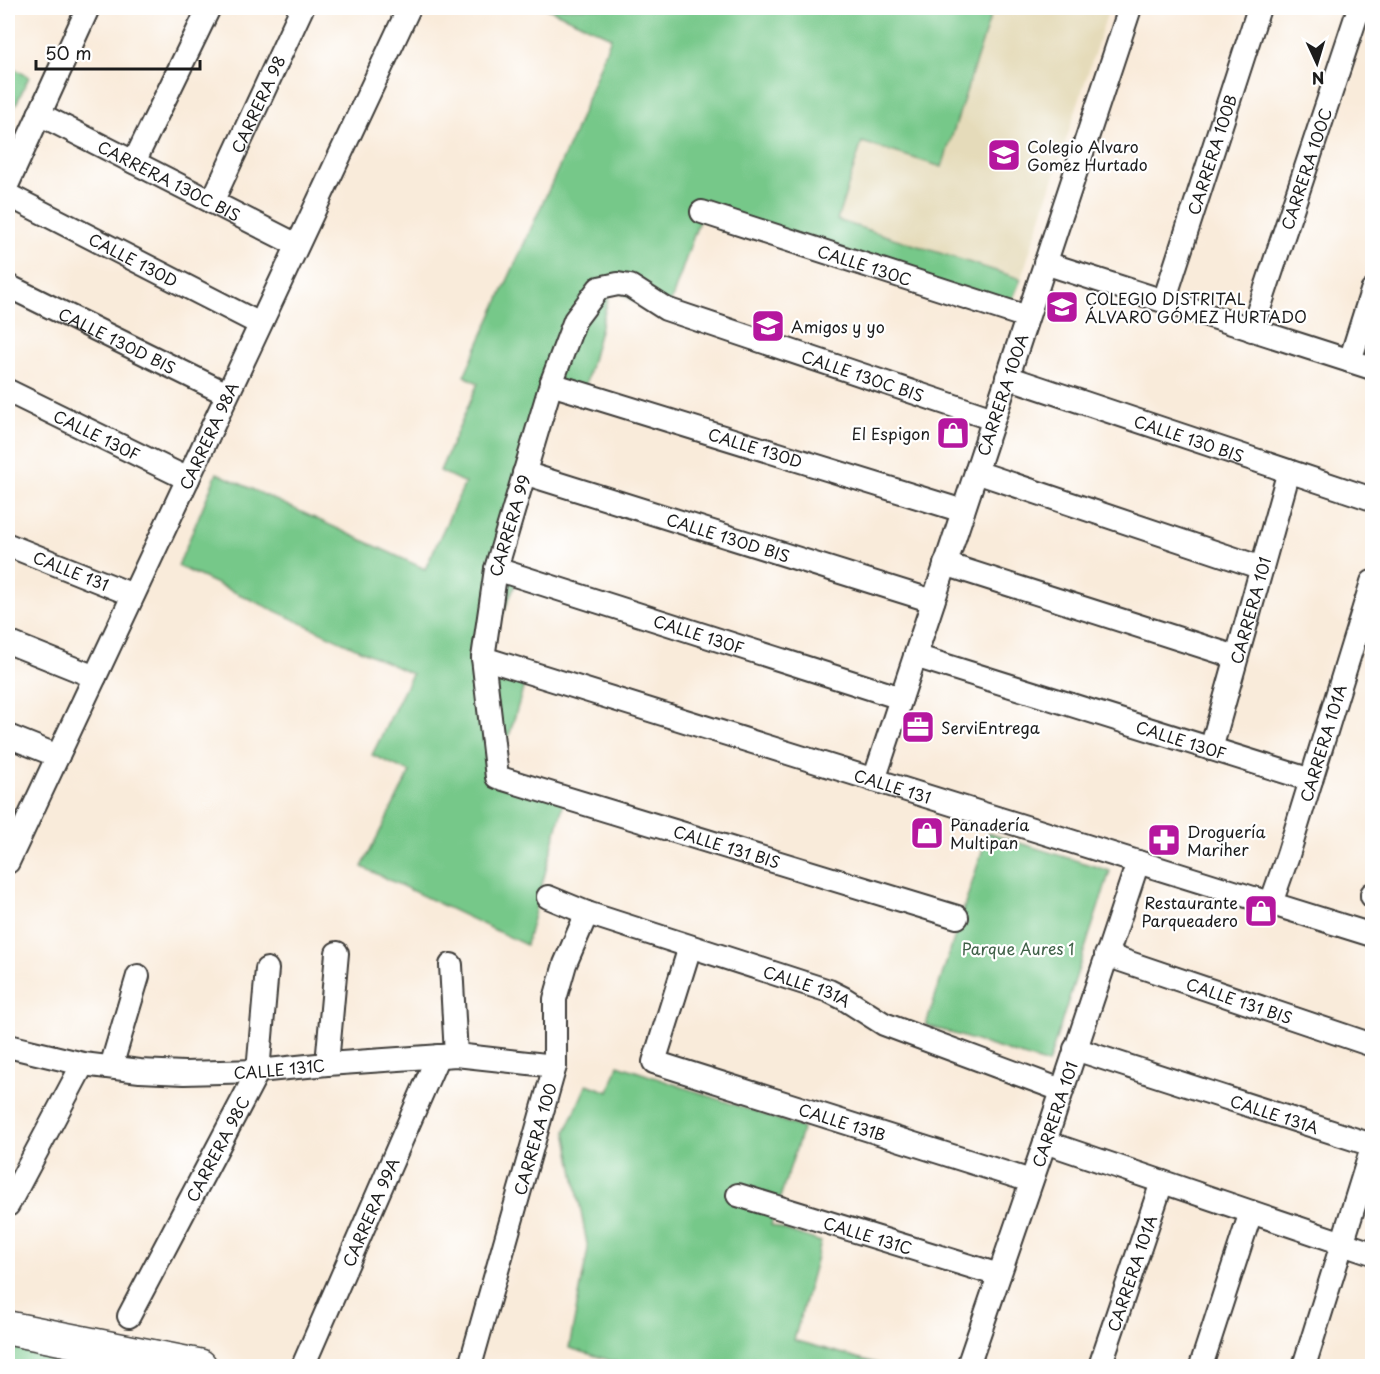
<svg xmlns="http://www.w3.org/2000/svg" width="1380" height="1374" viewBox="0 0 1380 1374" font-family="'Playpen Sans',sans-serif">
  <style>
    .built { fill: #e5dbba }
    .green { fill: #76c889; stroke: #497252; stroke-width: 1.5 }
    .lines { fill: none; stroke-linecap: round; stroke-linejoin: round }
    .minor-casing { stroke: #3d3b38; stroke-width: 26 }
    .primary-casing { stroke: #3d3b38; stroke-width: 36 }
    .minor { stroke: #fff; stroke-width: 22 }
    .primary { stroke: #fff; stroke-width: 33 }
    .labels { text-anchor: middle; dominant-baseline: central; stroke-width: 4.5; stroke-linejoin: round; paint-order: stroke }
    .street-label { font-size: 16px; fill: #1c1c1c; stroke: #fff }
    .poi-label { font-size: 16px; fill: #1c1c1c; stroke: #fff; text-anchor: start }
    .park-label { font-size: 16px; fill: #406148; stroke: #fff }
  </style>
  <rect width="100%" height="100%" fill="#fff"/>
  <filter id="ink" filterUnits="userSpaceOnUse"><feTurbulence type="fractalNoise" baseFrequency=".0167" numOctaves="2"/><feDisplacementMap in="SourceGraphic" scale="12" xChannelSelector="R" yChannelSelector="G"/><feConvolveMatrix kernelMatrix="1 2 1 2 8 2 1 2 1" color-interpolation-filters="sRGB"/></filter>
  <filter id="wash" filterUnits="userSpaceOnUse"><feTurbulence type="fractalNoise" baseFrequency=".008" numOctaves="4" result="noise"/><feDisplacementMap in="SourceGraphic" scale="24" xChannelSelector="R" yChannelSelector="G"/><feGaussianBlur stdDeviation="1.35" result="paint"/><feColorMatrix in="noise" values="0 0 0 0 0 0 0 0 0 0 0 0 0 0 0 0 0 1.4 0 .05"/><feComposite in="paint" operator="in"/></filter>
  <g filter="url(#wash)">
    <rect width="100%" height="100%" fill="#f9ebda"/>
    <!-- built -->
    <polygon class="built" points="993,8 1109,8 1021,279 837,220 862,142 942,167"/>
    <!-- green -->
    <g class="green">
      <polygon points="546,8 993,8 942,167 862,142 837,220 1021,279 1008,310 702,212 665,319 611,288 583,395 551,384 496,569 519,577 483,657 528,672 497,777 565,798 526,945 362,867 410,772 372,755 412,674 178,566 217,473 425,569 465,483 440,471 478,383 464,376 574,134 611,37"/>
      <polygon points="8,65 29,77 8,121"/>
      <polygon points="988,833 1110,871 1048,1064 926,1025"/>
      <polygon points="618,1065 803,1128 771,1225 821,1242 794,1340 886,1366 615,1366 616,1362 569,1348 588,1249 566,1131 587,1084 609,1092"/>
      <polygon points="8,1343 121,1366 8,1366"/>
    </g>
  </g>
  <g filter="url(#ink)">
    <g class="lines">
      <defs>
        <g id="minor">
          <path id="s1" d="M39,114l258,131"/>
          <polyline points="134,162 209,8"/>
          <polyline points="8,183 88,8"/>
          <path id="s2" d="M8,195l252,129"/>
          <path id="s3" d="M212,202l90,-194"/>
          <path id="s4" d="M702,212l325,105"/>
          <polyline points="1045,263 1372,368"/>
          <path id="s5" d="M8,286l219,108"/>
          <path id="s6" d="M1164,301l95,-293"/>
          <path id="s7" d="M1252,330l107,-322"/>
          <polyline points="1350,361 1372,291"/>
          <path id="s8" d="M1007,377l365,122"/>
          <path id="s9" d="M551,384l412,127"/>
          <path id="s10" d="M8,391l180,88"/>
          <polyline points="976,472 1262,568"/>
          <path id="s11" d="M524,473l409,128"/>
          <path id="s12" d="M8,545l125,50"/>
          <polyline points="945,564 1236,657"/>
          <path id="s13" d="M496,569l405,129"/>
          <polyline points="8,642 95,677"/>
          <path id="s14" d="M915,656l396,124"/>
          <path id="s15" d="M483,658l889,277"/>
          <polyline points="8,736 58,756"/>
          <path id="s16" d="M1211,749l78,-278"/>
          <path id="s17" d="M874,780l256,-772"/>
          <path id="s18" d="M8,862l401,-854"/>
          <polyline points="1372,896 1372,894"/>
          <path id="s19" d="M548,897l39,16 242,78 14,7 41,26 177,66"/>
          <path id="s20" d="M1271,903l17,-48 84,-273"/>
          <path id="s21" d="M957,917l-460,-140 -14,-119 13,-89 55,-185 24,-64 24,-32 19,-4 12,2 36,23 327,110"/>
          <path id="s22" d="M690,947l-36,115 377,119"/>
          <path id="s23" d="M1106,955l266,90"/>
          <polyline points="451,965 456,1055"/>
          <path id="s24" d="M8,1046l75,18 57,7 44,2 74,-2 69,-7 129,-9 99,11"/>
          <path id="s25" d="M1075,1049l297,96"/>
          <polyline points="327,1064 337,953"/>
          <polyline points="111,1067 138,976"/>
          <polyline points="1045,1142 1372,1253"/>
          <path id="s26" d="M738,1195l261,80"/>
          <polyline points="8,1205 83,1064"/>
          <path id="s27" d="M129,1316l129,-245 9,-102"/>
          <path id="s28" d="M303,1366l135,-310"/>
          <path id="s29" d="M470,1366l85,-300v-67l10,-35 22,-51"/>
          <path id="s30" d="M968,1366l77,-224 93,-280"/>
          <path id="s31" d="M1100,1366l62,-184"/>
          <polyline points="1201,1366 1251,1212"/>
          <polyline points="1304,1366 1372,1148"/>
        </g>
        <polyline id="primary" points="8,1328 200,1366"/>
      </defs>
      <!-- minor casing -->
      <use href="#minor" class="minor-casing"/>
      <!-- primary casing -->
      <use href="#primary" class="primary-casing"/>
      <!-- minor -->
      <use href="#minor" class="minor"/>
      <!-- primary -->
      <use href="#primary" class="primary"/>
    </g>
  </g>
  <!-- icons -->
  <defs>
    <symbol id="school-square" viewBox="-11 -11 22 22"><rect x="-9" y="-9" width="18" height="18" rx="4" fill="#b5179e" stroke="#fff"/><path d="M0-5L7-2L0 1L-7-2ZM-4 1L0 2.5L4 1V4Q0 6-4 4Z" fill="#fff"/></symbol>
    <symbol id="shop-square" viewBox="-11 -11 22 22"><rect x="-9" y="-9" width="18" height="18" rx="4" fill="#b5179e" stroke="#fff"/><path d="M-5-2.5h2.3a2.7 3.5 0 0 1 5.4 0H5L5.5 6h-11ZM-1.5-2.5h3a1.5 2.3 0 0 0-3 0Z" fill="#fff"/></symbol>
    <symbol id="office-square" viewBox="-11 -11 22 22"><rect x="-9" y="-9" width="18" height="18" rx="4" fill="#b5179e" stroke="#fff"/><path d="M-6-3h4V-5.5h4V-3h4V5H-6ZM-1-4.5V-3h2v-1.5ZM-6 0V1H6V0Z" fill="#fff"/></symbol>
    <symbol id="pharmacy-square" viewBox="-11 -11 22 22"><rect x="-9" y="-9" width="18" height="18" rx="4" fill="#b5179e" stroke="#fff"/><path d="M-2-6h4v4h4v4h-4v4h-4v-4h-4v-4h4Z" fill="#fff"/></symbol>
  </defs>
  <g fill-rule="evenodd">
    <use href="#school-square" x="985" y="136" width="38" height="38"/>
    <use href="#school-square" x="1043" y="288" width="38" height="38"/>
    <use href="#school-square" x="749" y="307" width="38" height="38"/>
    <use href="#shop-square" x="934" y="414" width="38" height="38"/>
    <use href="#office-square" x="899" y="708" width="38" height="38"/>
    <use href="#shop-square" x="908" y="814" width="38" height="38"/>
    <use href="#pharmacy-square" x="1145" y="821" width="38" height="38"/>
    <use href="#shop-square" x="1242" y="892" width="38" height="38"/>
  </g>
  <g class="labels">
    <!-- street labels -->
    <g class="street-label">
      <text stroke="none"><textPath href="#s3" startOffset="108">CARRERA 98</textPath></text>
      <text stroke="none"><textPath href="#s6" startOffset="154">CARRERA 100B</textPath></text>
      <text stroke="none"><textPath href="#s7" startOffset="170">CARRERA 100C</textPath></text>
      <text stroke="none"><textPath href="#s1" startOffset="146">CARRERA 130C BIS</textPath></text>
      <text stroke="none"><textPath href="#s2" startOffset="141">CALLE 130D</textPath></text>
      <text stroke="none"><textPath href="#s4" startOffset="171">CALLE 130C</textPath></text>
      <text stroke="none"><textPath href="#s5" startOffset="122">CALLE 130D BIS</textPath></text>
      <text stroke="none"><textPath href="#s21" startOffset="1274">CALLE 130C BIS</textPath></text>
      <text stroke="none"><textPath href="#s17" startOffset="406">CARRERA 100A</textPath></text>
      <text stroke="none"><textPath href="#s10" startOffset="99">CALLE 130F</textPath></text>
      <text stroke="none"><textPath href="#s18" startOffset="471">CARRERA 98A</textPath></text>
      <text stroke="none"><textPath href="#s8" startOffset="192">CALLE 130 BIS</textPath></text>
      <text stroke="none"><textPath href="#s9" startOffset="214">CALLE 130D</textPath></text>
      <text stroke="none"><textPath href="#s21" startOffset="736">CARRERA 99</textPath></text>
      <text stroke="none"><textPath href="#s11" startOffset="214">CALLE 130D BIS</textPath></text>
      <text stroke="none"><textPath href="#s12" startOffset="68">CALLE 131</textPath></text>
      <text stroke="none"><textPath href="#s16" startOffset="144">CARRERA 101</textPath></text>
      <text stroke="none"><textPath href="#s13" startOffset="213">CALLE 130F</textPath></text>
      <text stroke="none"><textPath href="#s14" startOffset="279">CALLE 130F</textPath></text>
      <text stroke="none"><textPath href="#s20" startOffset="168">CARRERA 101A</textPath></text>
      <text stroke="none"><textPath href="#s15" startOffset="429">CALLE 131</textPath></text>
      <text transform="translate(727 846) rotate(17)">CALLE 131 BIS</text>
      <text stroke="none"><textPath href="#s19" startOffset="274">CALLE 131A</textPath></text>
      <text stroke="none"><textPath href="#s23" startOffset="141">CALLE 131 BIS</textPath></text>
      <text stroke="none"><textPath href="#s24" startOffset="274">CALLE 131C</textPath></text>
      <text stroke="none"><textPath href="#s30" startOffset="266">CARRERA 101</textPath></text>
      <text stroke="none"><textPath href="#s25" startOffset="210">CALLE 131A</textPath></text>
      <text stroke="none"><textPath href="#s22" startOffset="318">CALLE 131B</textPath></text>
      <text stroke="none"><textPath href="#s29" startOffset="236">CARRERA 100</textPath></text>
      <text stroke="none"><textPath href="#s27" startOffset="189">CARRERA 98C</textPath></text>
      <text stroke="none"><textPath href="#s28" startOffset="168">CARRERA 99A</textPath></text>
      <text stroke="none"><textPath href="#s26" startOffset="136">CALLE 131C</textPath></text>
      <text stroke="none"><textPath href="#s31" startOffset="98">CARRERA 101A</textPath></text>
    </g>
    <!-- poi labels -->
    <g class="poi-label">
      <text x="1027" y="146">Colegio Alvaro<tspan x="1027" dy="18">Gomez Hurtado</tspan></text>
      <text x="1085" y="298">COLEGIO DISTRITAL<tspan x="1085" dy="18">ÁLVARO GÓMEZ HURTADO</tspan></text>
      <text x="791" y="326">Amigos y yo</text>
      <text x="930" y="433" text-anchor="end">El Espigon</text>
      <text x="941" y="727">ServiEntrega</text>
      <text x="950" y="824">Panadería<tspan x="950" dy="18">Multipan</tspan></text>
      <text x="1187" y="831">Droguería<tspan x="1187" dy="18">Mariher</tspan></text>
      <text x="1238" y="902" text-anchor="end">Restaurante<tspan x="1238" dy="18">Parqueadero</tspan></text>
    </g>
    <!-- park labels -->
    <g class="park-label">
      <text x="1018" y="948">Parque Aures 1</text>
    </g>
  </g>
  <!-- margin -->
  <rect width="1380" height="1374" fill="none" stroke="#fff" stroke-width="30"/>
  <!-- north arrow -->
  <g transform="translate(1317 63) rotate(176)" stroke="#ffffff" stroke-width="4.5" paint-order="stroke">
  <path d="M0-4.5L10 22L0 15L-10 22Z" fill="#1c1c1c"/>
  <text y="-9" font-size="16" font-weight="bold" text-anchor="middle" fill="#1c1c1c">N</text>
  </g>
  <!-- scale -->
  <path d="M36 60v9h164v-9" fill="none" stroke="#1c1c1c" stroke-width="3"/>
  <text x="45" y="60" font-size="18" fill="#1c1c1c" stroke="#ffffff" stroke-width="4.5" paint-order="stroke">50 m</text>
</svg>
